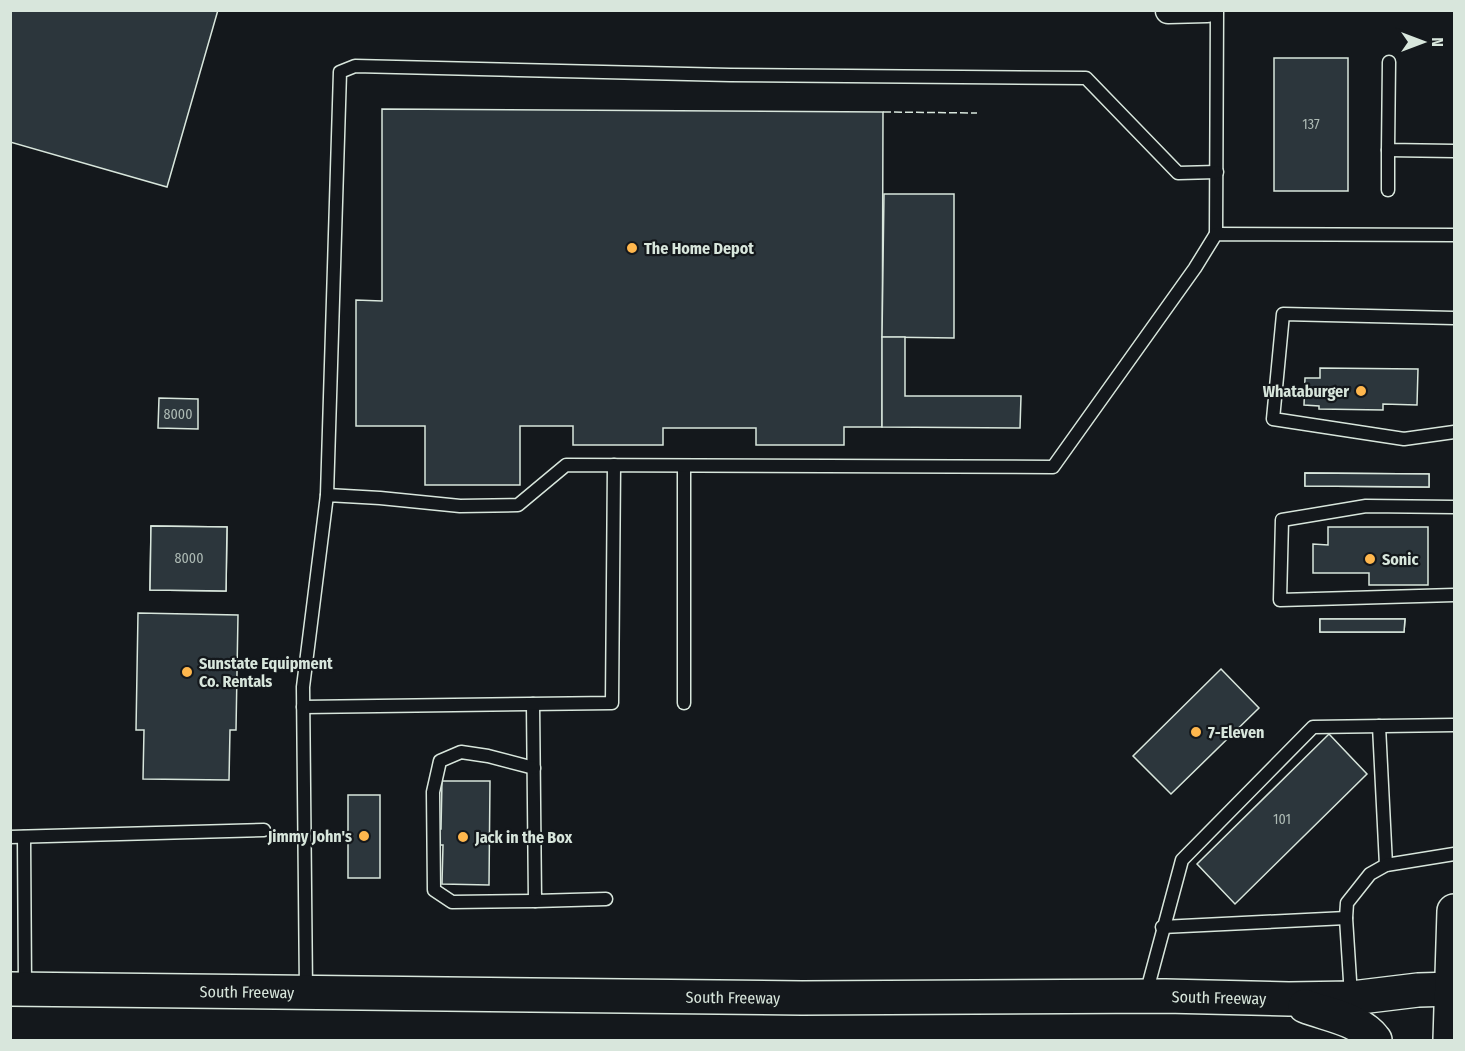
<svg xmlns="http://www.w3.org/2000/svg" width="1465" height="1051" viewBox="0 0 1465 1051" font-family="'Fira Sans Condensed',sans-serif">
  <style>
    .building { fill: #2c363c; stroke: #d8e6dc; stroke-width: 1.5 }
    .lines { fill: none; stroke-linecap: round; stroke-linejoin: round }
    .lane-casing { stroke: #d8e6dc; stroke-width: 15 }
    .street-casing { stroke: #d8e6dc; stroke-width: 27 }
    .secondary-casing { stroke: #d8e6dc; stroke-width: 36 }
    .lane { stroke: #14181c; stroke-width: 12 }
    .street { stroke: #14181c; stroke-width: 24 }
    .secondary { stroke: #14181c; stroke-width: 33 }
    .fence { stroke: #d8e6dc; stroke-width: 1.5; stroke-dasharray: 8 3; stroke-linecap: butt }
    .poi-dot { fill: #ffb74d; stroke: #14181c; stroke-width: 2 }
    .labels { text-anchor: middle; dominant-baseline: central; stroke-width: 4.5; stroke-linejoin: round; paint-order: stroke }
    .number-label { font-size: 14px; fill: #adbab4 }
    .poi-label { font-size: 16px; font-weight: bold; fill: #d8e6dc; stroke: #14181c; text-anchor: start }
    .street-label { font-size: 16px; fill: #d8e6dc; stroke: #14181c }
  </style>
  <rect width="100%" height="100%" fill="#14181c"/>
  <!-- building -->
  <g class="building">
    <polygon points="10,10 218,10 167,187 10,142"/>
    <rect x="1274" y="58" width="74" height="133"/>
    <polygon points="382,109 883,112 882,427 844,427 844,445 756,445 756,428 663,428 663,445 573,445 573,426 520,426 520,485 425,485 425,426 356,426 356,300 382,301"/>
    <polygon points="884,194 954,194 954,338 882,337"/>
    <polygon points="882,337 905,337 905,396 1021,396 1020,428 882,427"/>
    <polygon points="1320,368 1418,369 1417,405 1383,404 1383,410 1319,409 1319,406 1304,405 1305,378 1320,378"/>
    <polygon points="159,398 198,399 198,429 158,428"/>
    <polygon points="1305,473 1429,474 1429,487 1305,486"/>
    <polygon points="1305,473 1429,474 1429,487 1305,486"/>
    <polygon points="151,526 227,527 226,591 150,590"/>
    <polygon points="151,526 227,527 226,591 150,590"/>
    <polygon points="1328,527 1428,527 1428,585 1369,585 1369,573 1313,573 1313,544 1328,545"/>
    <polygon points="138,613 238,615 236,730 230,730 229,780 143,779 144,730 136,730"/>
    <polygon points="1320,619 1405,619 1404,632 1320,632"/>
    <polygon points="1320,619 1405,619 1404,632 1320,632"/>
    <polygon points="1221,669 1259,708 1171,794 1133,756"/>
    <polygon points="1329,734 1367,774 1235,904 1197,864"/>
    <polygon points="442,781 490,781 489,885 442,884 443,845 436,845 436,829 441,829"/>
    <rect x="348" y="795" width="32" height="83"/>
  </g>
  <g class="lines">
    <defs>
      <g id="lane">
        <polyline points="1389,62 1388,150 1454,151"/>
        <polyline points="1388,190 1388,150"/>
        <polyline points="1216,234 1217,10"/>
        <polyline points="1454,318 1283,314 1273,419 1404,439 1454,432"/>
        <polyline points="327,495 340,72 355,66 730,75 1086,78 1178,173 1217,172"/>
        <polyline points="1454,507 1366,506 1282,520 1280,600 1454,595"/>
        <polyline points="684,703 684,466"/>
        <polyline points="533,704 535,901 606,899"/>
        <polyline points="303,707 612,703 614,465"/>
        <polyline points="1379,726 1386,865"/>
        <polyline points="534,768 488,756 461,752 440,761 433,792 434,890 452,902 535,901"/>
        <polyline points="10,837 264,830"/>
        <polyline points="24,837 25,988"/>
        <polyline points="1162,927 1346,918"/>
        <polyline points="306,991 303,687 327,495 380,498 460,506 518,505 566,465 1053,467 1195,268 1216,234 1454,235"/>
        <polyline points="1146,994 1182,860 1313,727 1454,725"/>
        <polyline points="1351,996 1346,918 1347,903 1370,874 1386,865 1454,854"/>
      </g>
      <polyline id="street" points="1168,11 1207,10"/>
      <g id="secondary">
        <path id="s1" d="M10,989l792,9 363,-2 124,3 63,-1 66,-8 36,-1"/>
        <path d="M1305,1006c23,9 55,13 70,34"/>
        <polyline points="1450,1040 1454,911"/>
      </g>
    </defs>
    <!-- lane casing -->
    <use href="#lane" class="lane-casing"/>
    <!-- street casing -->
    <use href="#street" class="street-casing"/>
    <!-- secondary casing -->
    <use href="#secondary" class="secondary-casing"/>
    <!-- lane -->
    <use href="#lane" class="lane"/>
    <!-- street -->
    <use href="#street" class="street"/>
    <!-- secondary -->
    <use href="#secondary" class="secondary"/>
    <!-- fence -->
    <polyline class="fence" points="883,112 977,113"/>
  </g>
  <!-- markers -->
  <g class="poi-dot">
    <circle cx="632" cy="248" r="6"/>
    <circle cx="1361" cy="391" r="6"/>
    <circle cx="1370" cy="559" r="6"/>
    <circle cx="187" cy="672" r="6"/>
    <circle cx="1196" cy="732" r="6"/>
    <circle cx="364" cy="836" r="6"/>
    <circle cx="463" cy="837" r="6"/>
  </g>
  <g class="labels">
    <!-- number labels -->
    <g class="number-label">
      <text x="1311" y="124">137</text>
      <text x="178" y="414">8000</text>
      <text x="189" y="558">8000</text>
      <text x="1282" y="819">101</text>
    </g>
    <!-- poi labels -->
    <g class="poi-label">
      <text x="644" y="248">The Home Depot</text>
      <text x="1349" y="391" text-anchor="end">Whataburger</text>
      <text x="1382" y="559">Sonic</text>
      <text x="199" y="663">Sunstate Equipment<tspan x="199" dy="18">Co. Rentals</tspan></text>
      <text x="1208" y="732">7-Eleven</text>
      <text x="352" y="836" text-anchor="end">Jimmy John's</text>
      <text x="475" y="837">Jack in the Box</text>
    </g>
    <!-- street labels -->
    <g class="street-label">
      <text stroke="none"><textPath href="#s1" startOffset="237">South Freeway</textPath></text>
      <text stroke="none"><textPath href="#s1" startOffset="723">South Freeway</textPath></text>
      <text stroke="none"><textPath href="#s1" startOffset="1209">South Freeway</textPath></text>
    </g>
  </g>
  <!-- border -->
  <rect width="1465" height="1051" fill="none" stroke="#d8e6dc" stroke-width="24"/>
  <!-- north arrow -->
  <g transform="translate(1423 42) rotate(90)" stroke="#14181c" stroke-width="4.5" paint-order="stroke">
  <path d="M0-4.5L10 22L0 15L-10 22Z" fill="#d8e6dc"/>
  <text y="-9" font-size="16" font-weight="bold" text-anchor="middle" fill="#d8e6dc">N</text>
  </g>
</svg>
